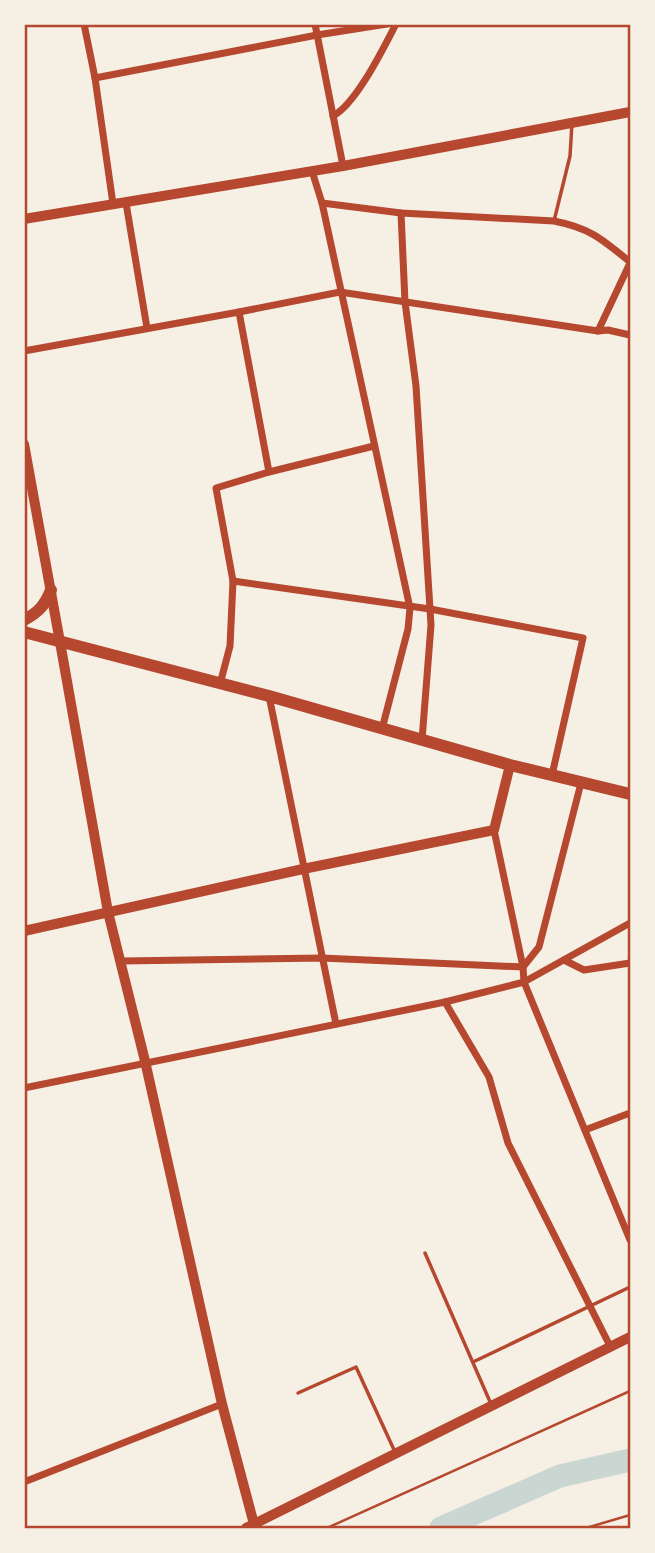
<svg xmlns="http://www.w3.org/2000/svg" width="655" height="1553" viewBox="0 0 655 1553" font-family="Karla,sans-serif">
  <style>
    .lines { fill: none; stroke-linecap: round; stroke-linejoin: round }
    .river { stroke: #c9d6d2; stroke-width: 23 }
    .path { stroke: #b5482f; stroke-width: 2.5 }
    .service { stroke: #b5482f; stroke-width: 3.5 }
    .minor { stroke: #b5482f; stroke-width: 7 }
    .tertiary { stroke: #b5482f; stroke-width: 10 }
    .secondary { stroke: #b5482f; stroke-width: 10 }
    .primary { stroke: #b5482f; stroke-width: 12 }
    .neatline { fill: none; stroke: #b5482f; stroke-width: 2.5 }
  </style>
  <rect width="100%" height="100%" fill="#f6efe4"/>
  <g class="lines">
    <!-- river -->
    <polyline class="river" points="441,1528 560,1476 630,1460"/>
    <!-- path -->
    <g class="path">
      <polyline points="327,1528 630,1391"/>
      <polyline points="586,1528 630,1515"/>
    </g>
    <!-- service -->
    <g class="service">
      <polyline points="554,221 570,156 572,123"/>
      <polyline points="425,1253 491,1404"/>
      <polyline points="473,1362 630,1287"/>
      <polyline points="298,1393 356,1367 395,1452"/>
    </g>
    <!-- minor -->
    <g class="minor">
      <polyline points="84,24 95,78"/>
      <polyline points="315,24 343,166"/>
      <path d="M333,116c23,-12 50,-67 63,-92"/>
      <polyline points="312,171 322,203 410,608 408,629 382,729"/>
      <polyline points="126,203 147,328"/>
      <path d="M322,203l79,10 153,8c36,7 48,18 76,41"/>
      <polyline points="113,204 95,78 317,35 387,24"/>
      <polyline points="401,213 405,302 416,386 431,625 422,740"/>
      <polyline points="239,312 340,292 598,331 630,263"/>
      <polyline points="598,331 608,330 630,335"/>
      <polyline points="24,351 239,312 269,472 216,488 233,581 230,646 220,684"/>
      <polyline points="269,472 374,446"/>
      <polyline points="233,581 430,609 583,638 552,775"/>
      <polyline points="269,696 336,1024"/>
      <polyline points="494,830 523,967 524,982 630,1240"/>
      <polyline points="564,960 584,970 630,963"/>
      <polyline points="122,961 322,958 523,967 539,947 581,783"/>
      <polyline points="445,1002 524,982 630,923"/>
      <polyline points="24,1088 445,1002 489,1077 508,1143 610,1346"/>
      <polyline points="585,1130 630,1113"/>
      <polyline points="24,1482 222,1404"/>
    </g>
    <!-- tertiary -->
    <g class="tertiary">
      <polyline points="24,219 343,166 630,112"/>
      <polyline points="24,444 60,642"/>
      <polyline points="24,931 303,869 494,830 510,765"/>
      <polyline points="246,1528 630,1337"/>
    </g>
    <!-- secondary -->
    <polyline class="secondary" points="60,642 108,912 145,1061 222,1404 255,1528"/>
    <!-- primary -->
    <g class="primary">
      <path d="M24,620c15,-8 21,-15 27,-30"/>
      <polyline points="24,632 269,696 510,765 630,794"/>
    </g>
  </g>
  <!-- border -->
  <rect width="655" height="1553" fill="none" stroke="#f6efe4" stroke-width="52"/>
  <rect x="26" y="26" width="603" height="1501" class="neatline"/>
</svg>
